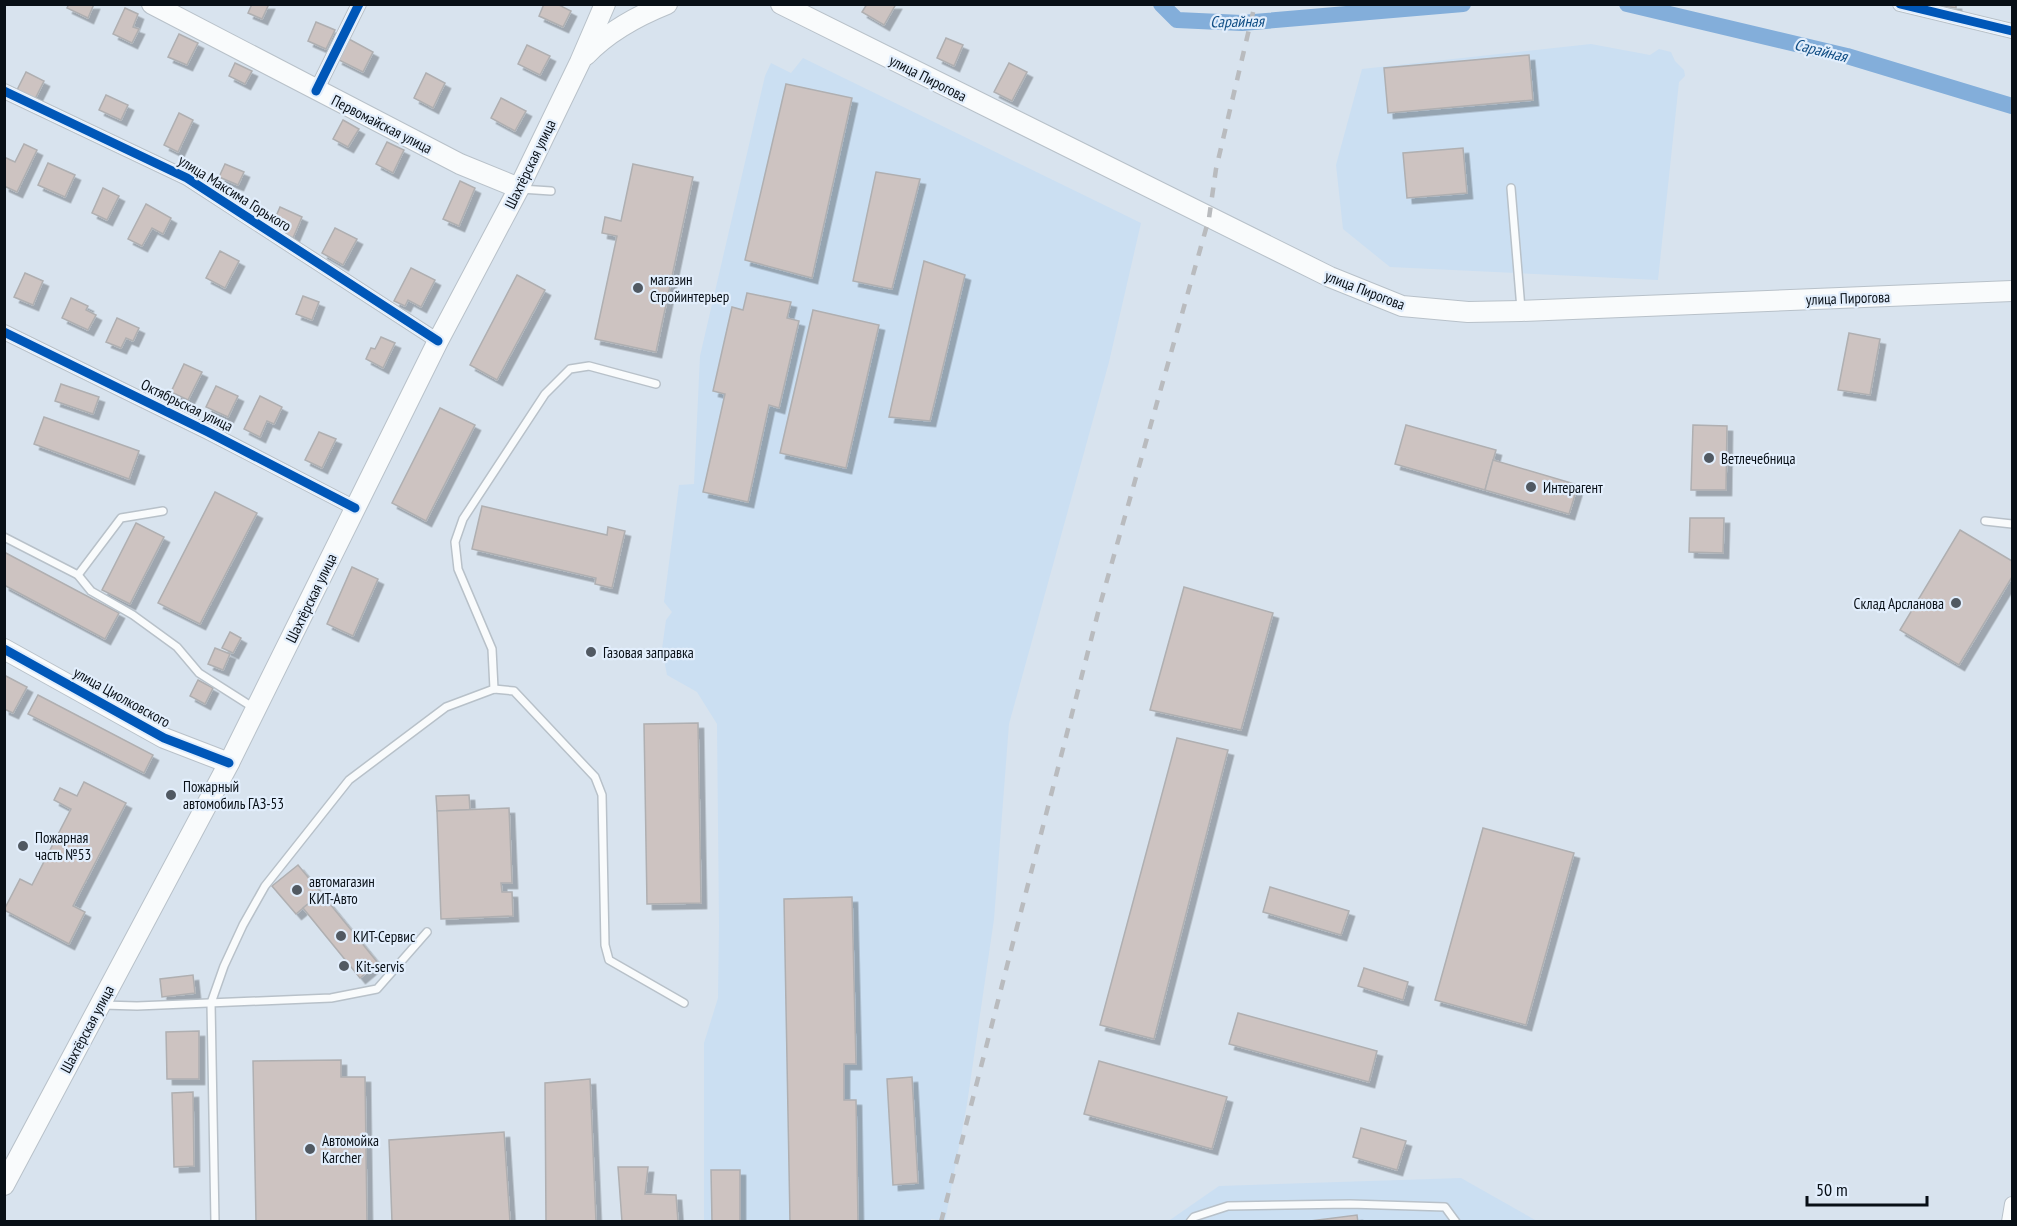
<svg xmlns="http://www.w3.org/2000/svg" width="2017" height="1226" viewBox="0 0 2017 1226" font-family="'PT Sans Narrow',sans-serif">
  <style>
    .built { fill: #cbdff2 }
    .lines { fill: none; stroke-linecap: round; stroke-linejoin: round }
    .canal { stroke: #83aeda; stroke-width: 16 }
    .building { fill: #cdc3c1; stroke: #afafb1; stroke-width: 1.5; filter: url(#shadow) }
    .lane-casing { stroke: #b8c1c9; stroke-width: 10 }
    .street-casing { stroke: #b8c1c9; stroke-width: 16 }
    .secondary-casing { stroke: #b8c1c9; stroke-width: 22 }
    .lane { stroke: #f9fbfc; stroke-width: 7 }
    .street { stroke: #f9fbfc; stroke-width: 14 }
    .secondary { stroke: #f9fbfc; stroke-width: 20 }
    .rail { stroke: #b9bbbe; stroke-width: 4.5; stroke-dasharray: 10 10; stroke-linecap: butt }
    .cycleway-casing { stroke: #e2eefc; stroke-width: 13 }
    .cycleway { stroke: #0057b8; stroke-width: 9 }
    .poi-dot { fill: #515962; stroke: #e2eefc; stroke-width: 2 }
    .labels { text-anchor: middle; dominant-baseline: central; stroke-width: 4.5; stroke-linejoin: round; paint-order: stroke }
    .street-label { font-size: 15px; fill: #080f16; stroke: #e2eefc }
    .poi-label { font-size: 15px; fill: #080f16; stroke: #e2eefc; text-anchor: start }
    .water-label { font-size: 16px; font-style: italic; fill: #0f4d84; stroke: #e2eefc }
  </style>
  <defs>
    <filter id="shadow"><feDropShadow dx="5.5" dy="5.5" stdDeviation="0" flood-color="#0004"/></filter>
  </defs>
  <rect width="100%" height="100%" fill="#d8e3ee"/>
  <!-- built -->
  <g class="built">
    <polygon points="1591,44 1650,55 1659,49 1671,52 1675,61 1684,70 1685,76 1679,82 1658,280 1390,267 1343,229 1336,165 1362,69"/>
    <polygon points="803,58 1141,223 1109,362 1009,724 994,919 967,1104 945,1221 931,1219 931,1222 704,1221 704,1043 718,998 719,926 717,724 697,692 667,675 662,649 666,620 672,612 664,602 679,485 694,484 700,356 765,76 771,63 791,73"/>
    <polygon points="1461,1178 1537,1221 1167,1222 1219,1186"/>
  </g>
  <g class="lines">
    <!-- canal -->
    <g class="canal">
      <polyline points="1161,4 1177,20 1242,23 1463,4"/>
      <polyline points="1627,4 1847,56 2012,106"/>
    </g>
  </g>
  <!-- building -->
  <g class="building">
    <polygon points="69,4 94,4 88,18 67,8"/>
    <polygon points="252,4 269,4 262,19 248,13"/>
    <polygon points="544,4 557,4 571,11 563,27 539,16"/>
    <polygon points="867,4 896,4 884,25 862,12"/>
    <polygon points="1930,4 1956,4 1956,8"/>
    <polygon points="125,8 138,14 133,27 139,29 132,43 113,34"/>
    <polygon points="316,22 335,30 326,49 308,41"/>
    <polygon points="179,34 198,43 187,65 168,57"/>
    <polygon points="347,38 373,52 363,72 337,59"/>
    <polygon points="946,38 963,45 954,66 937,58"/>
    <polygon points="527,45 550,56 540,75 518,64"/>
    <polygon points="1529,55 1533,100 1388,113 1384,68"/>
    <polygon points="235,63 252,71 245,84 229,76"/>
    <polygon points="1009,63 1027,72 1012,101 994,92"/>
    <polygon points="26,72 44,81 32,105 14,96"/>
    <polygon points="426,73 445,83 433,108 414,98"/>
    <polygon points="786,84 852,98 812,278 745,260"/>
    <polygon points="106,95 128,105 121,120 99,110"/>
    <polygon points="501,98 526,111 515,131 491,118"/>
    <polygon points="179,113 193,120 178,152 164,145"/>
    <polygon points="343,120 359,129 348,147 333,139"/>
    <polygon points="387,142 404,150 393,173 376,164"/>
    <polygon points="24,144 37,150 17,192 4,186 4,157 15,162"/>
    <polygon points="1463,148 1467,193 1407,198 1403,153"/>
    <polygon points="48,163 75,175 65,197 38,185"/>
    <polygon points="225,164 244,172 238,185 219,177"/>
    <polygon points="633,164 693,177 656,352 595,339 617,236 602,233 605,217 621,221"/>
    <polygon points="876,172 920,179 892,289 853,281"/>
    <polygon points="460,181 475,188 459,226 443,219"/>
    <polygon points="103,188 119,196 107,220 92,213"/>
    <polygon points="146,204 171,218 163,234 152,228 142,246 128,239"/>
    <polygon points="280,207 302,217 293,238 271,228"/>
    <polygon points="335,228 357,239 343,265 322,253"/>
    <polygon points="220,251 239,261 225,288 206,278"/>
    <polygon points="924,261 965,275 930,421 889,417"/>
    <polygon points="411,268 435,280 421,307 408,300 405,306 394,301"/>
    <polygon points="25,273 43,281 33,305 14,297"/>
    <polygon points="517,275 545,290 497,380 470,365"/>
    <polygon points="747,293 791,302 787,318 799,321 779,408 769,405 748,502 703,492 725,394 713,391 732,307 743,310"/>
    <polygon points="303,296 319,302 312,320 296,314"/>
    <polygon points="71,298 88,306 86,310 96,315 88,330 62,318"/>
    <polygon points="813,310 879,325 846,468 780,453"/>
    <polygon points="117,318 139,328 133,341 126,338 121,348 106,342"/>
    <polygon points="1849,333 1880,339 1870,395 1838,390"/>
    <polygon points="381,337 395,343 383,368 366,359 371,348 375,349"/>
    <polygon points="184,364 202,372 188,400 171,392"/>
    <polygon points="61,384 99,397 93,414 55,401"/>
    <polygon points="216,386 238,396 228,417 206,407"/>
    <polygon points="260,396 282,407 274,424 267,421 260,437 244,429"/>
    <polygon points="440,408 475,425 426,521 392,503"/>
    <polygon points="44,417 139,451 129,479 34,444"/>
    <polygon points="1406,425 1496,450 1485,490 1395,464"/>
    <polygon points="1693,425 1727,426 1726,490 1691,490"/>
    <polygon points="319,432 336,439 322,468 305,460"/>
    <polygon points="1493,460 1578,485 1569,514 1485,490"/>
    <polygon points="215,492 257,513 200,624 158,603"/>
    <polygon points="482,506 607,535 608,527 625,531 612,588 595,584 596,578 472,549"/>
    <polygon points="1690,518 1724,518 1723,553 1689,552"/>
    <polygon points="136,523 164,537 130,604 102,590"/>
    <polygon points="1960,530 2012,561 2012,577 1959,665 1900,630"/>
    <polygon points="4,552 119,613 105,639 4,585"/>
    <polygon points="352,567 378,579 353,636 327,624"/>
    <polygon points="1184,587 1273,613 1241,730 1150,710"/>
    <polygon points="230,632 241,638 233,653 222,648"/>
    <polygon points="215,648 230,654 223,670 208,664"/>
    <polygon points="4,675 27,687 13,713 4,709"/>
    <polygon points="198,680 213,688 205,704 190,696"/>
    <polygon points="38,695 153,755 144,773 28,714"/>
    <polygon points="698,723 701,903 647,904 644,724"/>
    <polygon points="1177,738 1228,750 1154,1039 1100,1025"/>
    <polygon points="84,782 126,803 73,906 85,912 69,944 4,910 20,879 32,885 71,809 54,800 60,788 77,796"/>
    <polygon points="469,795 470,810 437,811 436,796"/>
    <polygon points="509,808 512,883 501,883 502,892 512,892 513,916 441,919 437,811"/>
    <polygon points="1483,828 1574,853 1526,1025 1435,1000"/>
    <polygon points="298,865 321,893 296,914 272,886"/>
    <polygon points="1270,887 1349,911 1341,935 1263,912"/>
    <polygon points="321,893 378,963 360,978 303,908"/>
    <polygon points="852,897 856,1064 844,1064 844,1100 856,1100 858,1222 790,1222 784,899"/>
    <polygon points="1364,968 1408,982 1403,1000 1358,986"/>
    <polygon points="193,975 195,993 162,997 160,979"/>
    <polygon points="1238,1013 1377,1051 1369,1082 1229,1044"/>
    <polygon points="199,1031 199,1079 167,1079 166,1032"/>
    <polygon points="341,1060 341,1077 365,1077 367,1222 256,1222 253,1061"/>
    <polygon points="1099,1061 1227,1097 1212,1149 1084,1114"/>
    <polygon points="912,1077 918,1183 893,1185 887,1079"/>
    <polygon points="590,1079 596,1222 546,1222 545,1083"/>
    <polygon points="193,1092 194,1166 174,1167 172,1093"/>
    <polygon points="1361,1128 1406,1141 1397,1170 1353,1157"/>
    <polygon points="504,1132 510,1222 392,1222 389,1140"/>
    <polygon points="618,1167 648,1167 645,1194 676,1195 678,1222 622,1222"/>
    <polygon points="711,1170 740,1170 740,1222 712,1222"/>
    <polygon points="1357,1215 1358,1222 1302,1222"/>
  </g>
  <g class="lines">
    <defs>
      <g id="lane">
        <polyline points="1511,188 1521,309"/>
        <polyline points="521,189 551,191"/>
        <polyline points="1985,521 2012,524"/>
        <polyline points="4,537 78,575 91,591 133,615 177,647 199,673 254,708"/>
        <polyline points="78,575 121,518 163,511"/>
        <polyline points="494,689 492,649 458,569 455,542 463,519 545,394 570,369 589,366 656,384"/>
        <polyline points="103,1005 137,1006 331,998 377,989 427,932"/>
        <polyline points="215,1222 211,1003 224,966 243,925 265,886 349,780 446,707 494,689 514,691 595,777 602,795 605,945 609,960 684,1003"/>
        <polyline points="1190,1222 1194,1217 1228,1206 1350,1204 1445,1207 1456,1222"/>
      </g>
      <g id="street">
        <polyline points="1900,4 2012,31"/>
        <polyline points="4,91 187,178 438,341"/>
        <polyline points="316,91 359,4"/>
        <polyline points="4,332 208,432 355,508"/>
        <polyline points="2009,1222 2012,1204"/>
      </g>
      <g id="secondary">
        <polyline points="152,4 460,164 519,188"/>
        <polyline points="781,4 1330,277 1402,306 1468,312 1521,311 2012,291"/>
        <path d="M586,55c22,-23 51,-39 81,-51"/>
        <polyline points="4,649 164,738 229,763"/>
        <polyline points="4,1185 229,763 438,341 519,188 580,62 605,4"/>
      </g>
    </defs>
    <!-- lane casing -->
    <use href="#lane" class="lane-casing"/>
    <!-- street casing -->
    <use href="#street" class="street-casing"/>
    <!-- secondary casing -->
    <use href="#secondary" class="secondary-casing"/>
    <!-- lane -->
    <use href="#lane" class="lane"/>
    <!-- street -->
    <use href="#street" class="street"/>
    <!-- secondary -->
    <use href="#secondary" class="secondary"/>
    <!-- rail -->
    <polyline class="rail" points="941,1222 1100,605 1209,218 1216,169 1255,4"/>
    <defs>
      <g id="cycleway">
        <polyline points="1900,4 2012,31"/>
        <polyline points="4,91 187,178 438,341"/>
        <polyline points="316,91 359,4"/>
        <polyline points="4,332 208,432 355,508"/>
        <polyline points="4,649 164,738 229,763"/>
      </g>
    </defs>
    <!-- cycleway casing -->
    <use href="#cycleway" class="cycleway-casing"/>
    <!-- cycleway -->
    <use href="#cycleway" class="cycleway"/>
  </g>
  <!-- markers -->
  <g class="poi-dot">
    <circle cx="638" cy="288" r="6"/>
    <circle cx="1709" cy="458" r="6"/>
    <circle cx="1531" cy="487" r="6"/>
    <circle cx="1956" cy="603" r="6"/>
    <circle cx="591" cy="652" r="6"/>
    <circle cx="171" cy="795" r="6"/>
    <circle cx="23" cy="846" r="6"/>
    <circle cx="297" cy="890" r="6"/>
    <circle cx="341" cy="936" r="6"/>
    <circle cx="344" cy="966" r="6"/>
    <circle cx="310" cy="1149" r="6"/>
  </g>
  <g class="labels">
    <!-- street labels -->
    <g class="street-label">
      <text transform="translate(928 78) rotate(27)">улица Пирогова</text>
      <text transform="translate(382 124) rotate(27)">Первомайская улица</text>
      <text transform="translate(530 164) rotate(-64)">Шахтёрская улица</text>
      <text transform="translate(235 193) rotate(32)">улица Максима Горького</text>
      <text transform="translate(1365 290) rotate(21)">улица Пирогова</text>
      <text transform="translate(1848 298) rotate(-2)">улица Пирогова</text>
      <text transform="translate(187 405) rotate(26)">Октябрьская улица</text>
      <text transform="translate(311 598) rotate(-64)">Шахтёрская улица</text>
      <text transform="translate(122 697) rotate(29)">улица Циолковского</text>
      <text transform="translate(87 1029) rotate(-62)">Шахтёрская улица</text>
    </g>
    <!-- poi labels -->
    <g class="poi-label">
      <text x="650" y="279">магазин<tspan x="650" dy="17">Стройинтерьер</tspan></text>
      <text x="1721" y="458">Ветлечебница</text>
      <text x="1543" y="487">Интерагент</text>
      <text x="1944" y="603" text-anchor="end">Склад Арсланова</text>
      <text x="603" y="652">Газовая заправка</text>
      <text x="183" y="786">Пожарный<tspan x="183" dy="17">автомобиль ГАЗ-53</tspan></text>
      <text x="35" y="837">Пожарная<tspan x="35" dy="17">часть №53</tspan></text>
      <text x="309" y="881">автомагазин<tspan x="309" dy="17">КИТ-Авто</tspan></text>
      <text x="353" y="936">КИТ-Сервис</text>
      <text x="356" y="966">Kit-servis</text>
      <text x="322" y="1140">Автомойка<tspan x="322" dy="17">Karcher</tspan></text>
    </g>
    <!-- water labels -->
    <g class="water-label">
      <text transform="translate(1237 21) rotate(-1)">Сарайная</text>
      <text transform="translate(1821 50) rotate(14)">Сарайная</text>
    </g>
  </g>
  <!-- border -->
  <rect width="2017" height="1226" fill="none" stroke="#080f16" stroke-width="12"/>
  <!-- scale -->
  <path d="M1807 1196v9h120v-9" fill="none" stroke="#080f16" stroke-width="3"/>
  <text x="1816" y="1196" font-size="18" fill="#080f16" stroke="#e2eefc" stroke-width="4.5" paint-order="stroke">50 m</text>
</svg>
